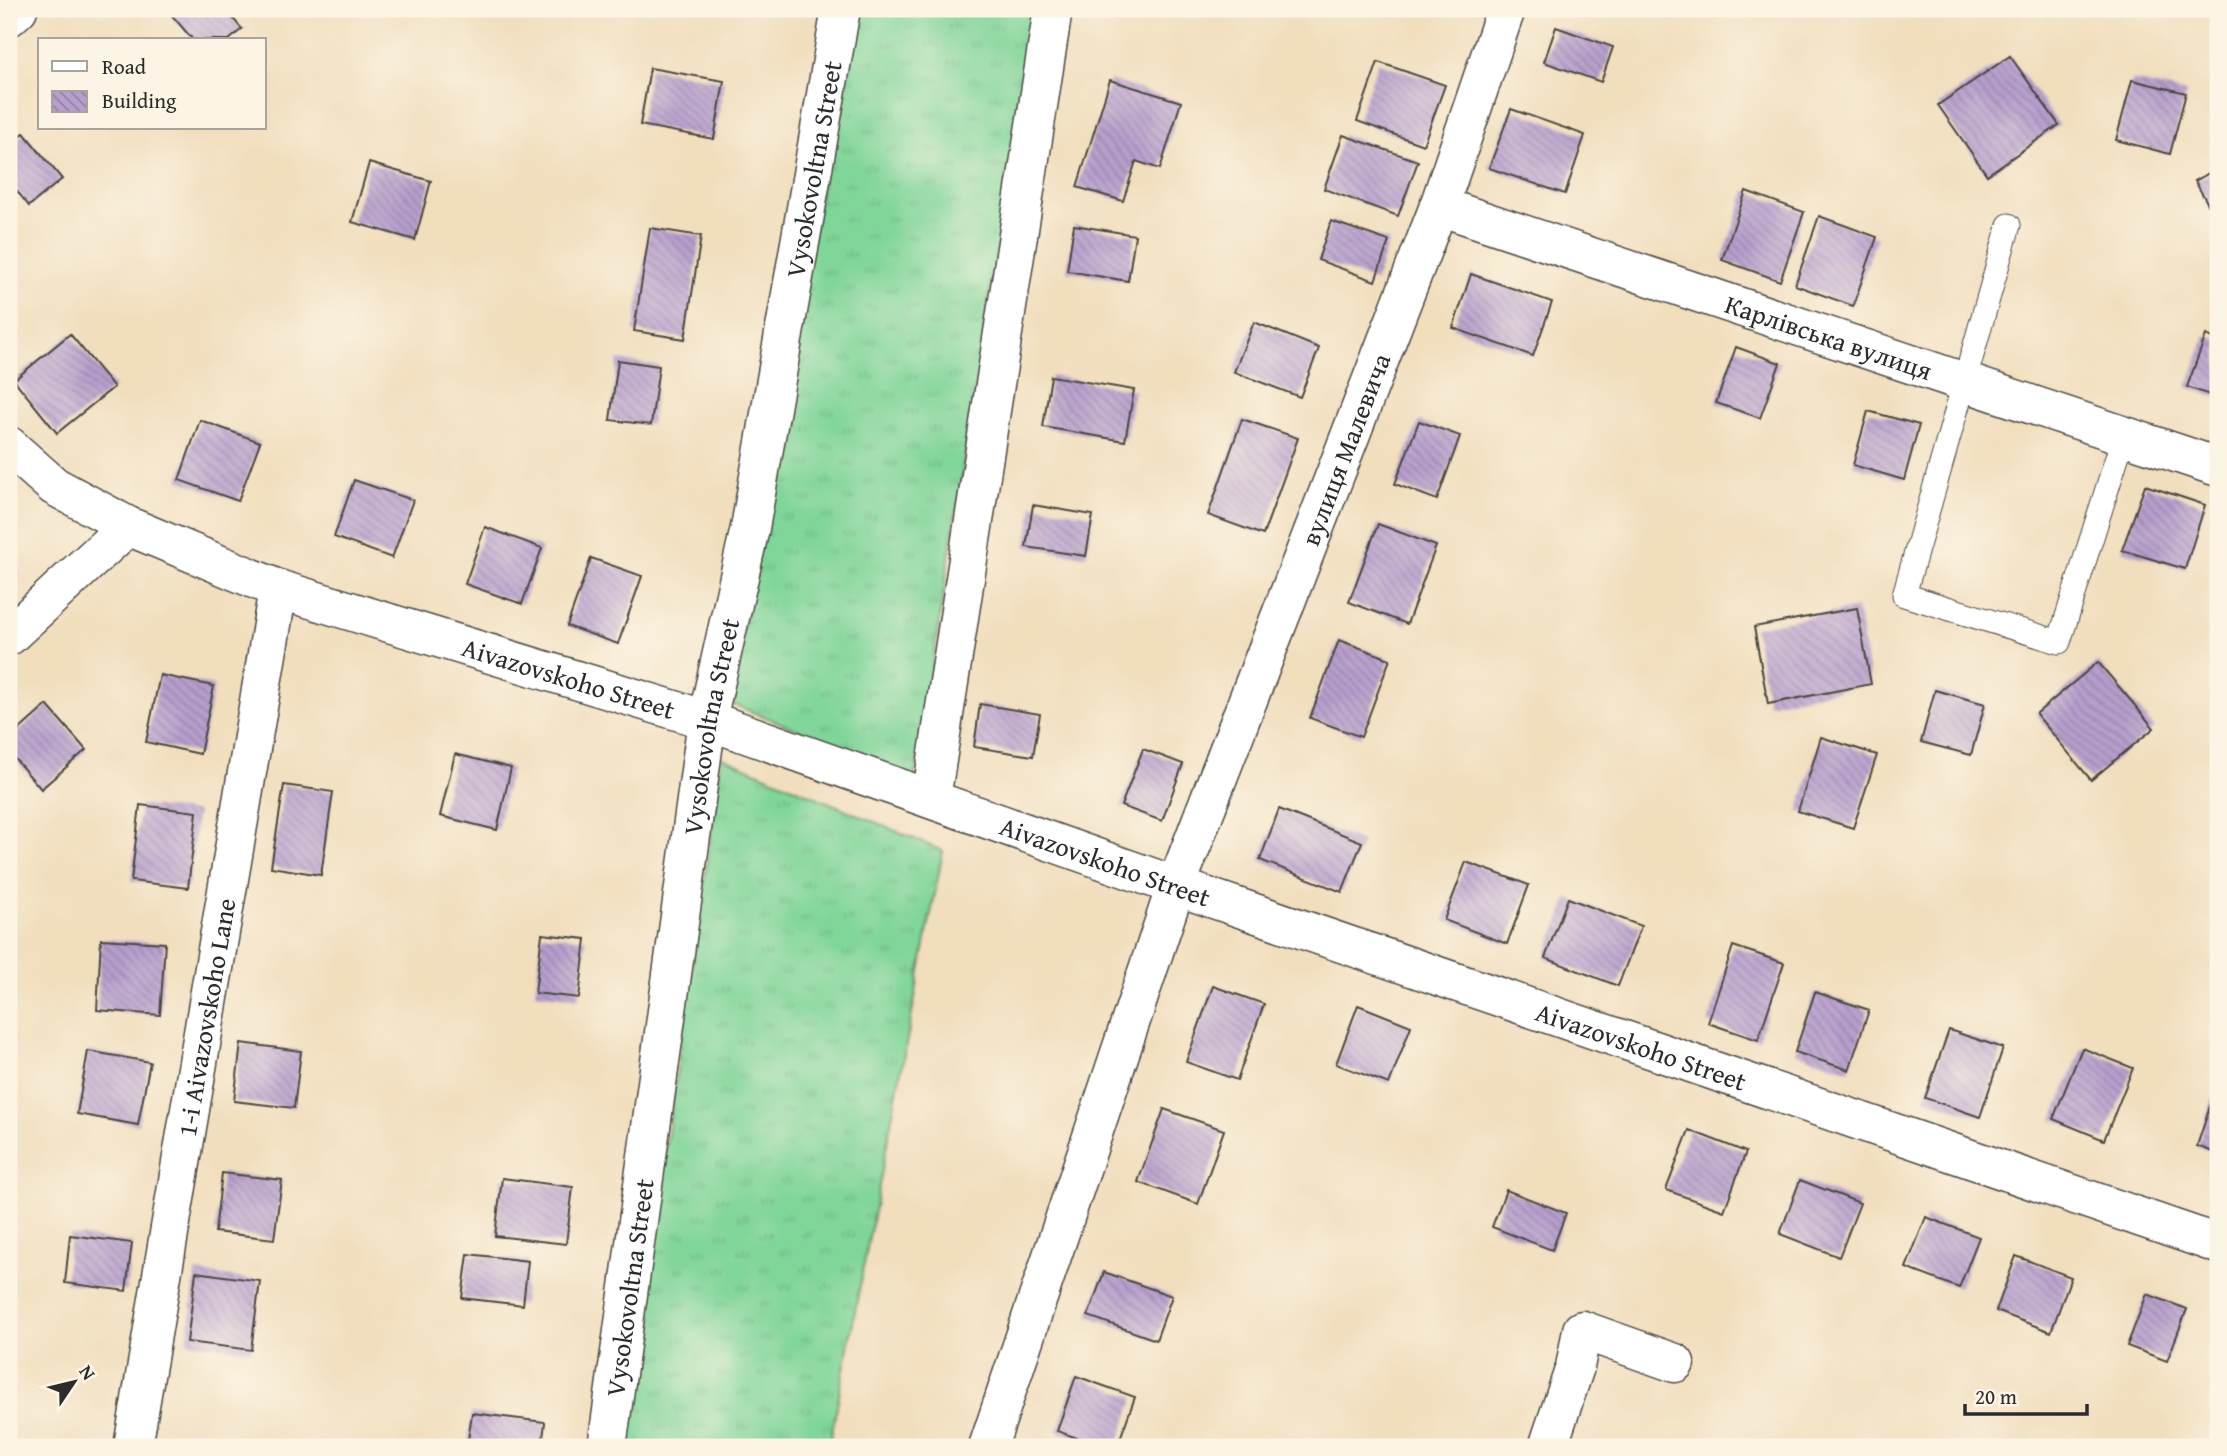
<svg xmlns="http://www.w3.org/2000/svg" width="2227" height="1456" viewBox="0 0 2227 1456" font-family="'Gentium Book Plus',serif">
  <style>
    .grass { fill: url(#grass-tufts); stroke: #568062; stroke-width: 2 }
    .building { fill: url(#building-back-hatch) }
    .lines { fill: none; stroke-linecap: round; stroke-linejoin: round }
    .service-casing { stroke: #494641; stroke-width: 25 }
    .minor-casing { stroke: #494641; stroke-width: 41 }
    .service { stroke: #fff; stroke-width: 23 }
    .minor { stroke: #fff; stroke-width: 38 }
    .labels { text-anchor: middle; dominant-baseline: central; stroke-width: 5; stroke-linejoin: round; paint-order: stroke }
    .street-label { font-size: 26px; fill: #2b2b2b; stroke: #fcf5e5 }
  </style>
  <defs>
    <pattern id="grass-tufts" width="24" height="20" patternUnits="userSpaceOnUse" patternTransform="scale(1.75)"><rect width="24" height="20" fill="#80d599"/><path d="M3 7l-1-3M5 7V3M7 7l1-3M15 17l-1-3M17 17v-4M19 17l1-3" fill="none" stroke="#6fb784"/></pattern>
    <pattern id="building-back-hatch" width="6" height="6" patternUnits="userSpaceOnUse" patternTransform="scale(1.75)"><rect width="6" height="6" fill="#b79fcd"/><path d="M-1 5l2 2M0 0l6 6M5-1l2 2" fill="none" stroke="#9582a7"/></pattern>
  </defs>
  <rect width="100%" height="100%" fill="#fcf5e5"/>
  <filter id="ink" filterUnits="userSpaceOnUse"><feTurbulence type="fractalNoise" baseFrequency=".0143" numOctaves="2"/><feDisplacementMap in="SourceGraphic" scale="14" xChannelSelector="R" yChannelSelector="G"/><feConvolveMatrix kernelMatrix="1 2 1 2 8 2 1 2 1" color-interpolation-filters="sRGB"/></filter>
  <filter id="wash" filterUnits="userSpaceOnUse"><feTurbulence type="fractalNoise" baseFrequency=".00686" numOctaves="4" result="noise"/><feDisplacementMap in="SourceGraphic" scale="28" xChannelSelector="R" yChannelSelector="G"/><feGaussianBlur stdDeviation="1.57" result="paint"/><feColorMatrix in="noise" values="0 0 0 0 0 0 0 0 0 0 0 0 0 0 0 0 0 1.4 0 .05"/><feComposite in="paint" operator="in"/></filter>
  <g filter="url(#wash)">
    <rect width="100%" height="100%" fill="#f1debd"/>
    <!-- grass -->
    <g class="grass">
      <polygon points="853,9 1034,9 915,777 730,703"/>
      <polygon points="722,757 943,851 829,1447 623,1447"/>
    </g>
    <g id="blocks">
      <!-- building -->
      <g class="building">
        <polygon points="173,9 225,9 242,29 229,40 193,40 169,12"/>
        <polygon points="1556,27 1613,47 1601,82 1544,62"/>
        <polygon points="2010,56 2059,125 1987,175 1938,105"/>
        <polygon points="1378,62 1445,85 1423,145 1357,121"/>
        <polygon points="650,68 724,81 714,139 640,125"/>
        <polygon points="1110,80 1181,102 1160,169 1136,161 1123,201 1077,187"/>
        <polygon points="2132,80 2186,93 2170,154 2116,140"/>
        <polygon points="1511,109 1585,135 1565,194 1489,168"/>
        <polygon points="24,133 62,179 29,206 9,181 9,145"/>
        <polygon points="1343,135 1418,161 1398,216 1324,189"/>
        <polygon points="369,163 431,181 415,240 352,222"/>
        <polygon points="2218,168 2218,222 2195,181"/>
        <polygon points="1746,191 1804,212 1780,281 1722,260"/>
        <polygon points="1819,216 1877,237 1853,306 1795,285"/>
        <polygon points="1331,221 1389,241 1375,281 1318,260"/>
        <polygon points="1074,225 1135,235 1128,281 1067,271"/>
        <polygon points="650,228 701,236 685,339 634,331"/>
        <polygon points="1471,274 1552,302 1533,356 1453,328"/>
        <polygon points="1254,322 1319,348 1300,397 1234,372"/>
        <polygon points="70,334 114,387 57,433 14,380"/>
        <polygon points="2206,335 2218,340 2218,398 2187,387"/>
        <polygon points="1736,347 1780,363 1760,418 1716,403"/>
        <polygon points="618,360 659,366 651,425 610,420"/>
        <polygon points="1051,376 1134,390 1125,441 1043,427"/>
        <polygon points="1868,411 1919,425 1904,480 1853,465"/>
        <polygon points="1242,419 1298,438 1263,535 1208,515"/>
        <polygon points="200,420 260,442 238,501 179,480"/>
        <polygon points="1419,421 1460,436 1437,500 1395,484"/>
        <polygon points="354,480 413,500 392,558 334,537"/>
        <polygon points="2145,485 2205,505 2185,569 2122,550"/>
        <polygon points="1033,505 1093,515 1086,556 1026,547"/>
        <polygon points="1378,524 1436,546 1407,624 1349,602"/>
        <polygon points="485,527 542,548 522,604 465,584"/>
        <polygon points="591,558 642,576 618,644 567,626"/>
        <polygon points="1857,608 1871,684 1768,704 1754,627"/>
        <polygon points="1339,640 1390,659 1361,737 1310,718"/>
        <polygon points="2098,662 2154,728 2091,780 2036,714"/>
        <polygon points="160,675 214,686 200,754 146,742"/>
        <polygon points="1935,690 1985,704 1971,755 1921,742"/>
        <polygon points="980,704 1040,714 1033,756 974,747"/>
        <polygon points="47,705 86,750 41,789 9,752 9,739"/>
        <polygon points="1821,737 1877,755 1853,828 1798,811"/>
        <polygon points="1143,749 1183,764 1162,821 1121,806"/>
        <polygon points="455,754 511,768 497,830 440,816"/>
        <polygon points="284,785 333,792 321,875 271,867"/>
        <polygon points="140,805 197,812 188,888 131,881"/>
        <polygon points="1279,809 1362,842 1342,892 1260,860"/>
        <polygon points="1466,862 1529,885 1507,944 1444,920"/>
        <polygon points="1568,898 1641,926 1618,986 1545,958"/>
        <polygon points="542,934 586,939 579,998 535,993"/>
        <polygon points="101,939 165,943 160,1015 97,1010"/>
        <polygon points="1733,946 1784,963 1758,1040 1708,1023"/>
        <polygon points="1213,986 1264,1004 1237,1080 1186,1062"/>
        <polygon points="1815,992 1869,1010 1849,1070 1795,1052"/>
        <polygon points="1358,1005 1411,1026 1389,1084 1336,1064"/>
        <polygon points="1949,1030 2003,1048 1980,1117 1925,1098"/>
        <polygon points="241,1043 301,1051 294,1108 234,1101"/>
        <polygon points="2082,1048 2133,1068 2104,1140 2053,1119"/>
        <polygon points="88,1051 150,1062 138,1125 77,1114"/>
        <polygon points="2218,1082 2218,1154 2197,1146"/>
        <polygon points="1164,1109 1224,1130 1198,1204 1138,1182"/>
        <polygon points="1689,1130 1746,1152 1724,1211 1666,1190"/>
        <polygon points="222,1173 282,1180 274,1239 215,1232"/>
        <polygon points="502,1178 573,1187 566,1244 495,1236"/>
        <polygon points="1800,1180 1860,1203 1839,1257 1780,1234"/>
        <polygon points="1506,1190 1566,1213 1552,1250 1492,1227"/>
        <polygon points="1926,1217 1979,1237 1959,1288 1906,1268"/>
        <polygon points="70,1235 132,1243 126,1291 65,1283"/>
        <polygon points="468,1254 528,1261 523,1305 462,1298"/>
        <polygon points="2016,1256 2071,1277 2051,1332 1996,1311"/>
        <polygon points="196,1272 260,1281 251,1350 187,1342"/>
        <polygon points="1104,1272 1172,1296 1156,1340 1088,1316"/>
        <polygon points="2147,1294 2187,1309 2167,1361 2127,1346"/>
        <polygon points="1076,1376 1135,1397 1117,1447 1103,1447 1057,1431"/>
        <polygon points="472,1413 545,1422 542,1447 467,1447"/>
      </g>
    </g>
  </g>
  <g filter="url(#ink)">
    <use href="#blocks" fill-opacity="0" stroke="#494641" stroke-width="2"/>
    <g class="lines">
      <defs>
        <polyline id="service" points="2009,225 1904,595 2059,642 2124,435"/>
        <g id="minor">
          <polyline points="9,17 18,9"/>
          <path id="s1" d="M1439,206l779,261"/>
          <path id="s2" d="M9,446l45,40 74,40 150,63 429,131 469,166 1042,358"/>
          <polyline points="9,636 128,526"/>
          <polyline points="931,799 1053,9"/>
          <path id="s3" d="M133,1447l145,-858"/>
          <path id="s4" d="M607,1447l100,-727 43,-192 91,-519"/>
          <path id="s5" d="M988,1447l188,-561 263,-680 67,-197"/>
          <polyline points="1548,1447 1575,1367 1582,1330 1675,1363"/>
        </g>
      </defs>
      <!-- service casing -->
      <use href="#service" class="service-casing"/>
      <!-- minor casing -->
      <use href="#minor" class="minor-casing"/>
      <!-- service -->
      <use href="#service" class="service"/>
      <!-- minor -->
      <use href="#minor" class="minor"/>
    </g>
  </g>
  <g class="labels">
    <!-- street labels -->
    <g class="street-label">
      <text stroke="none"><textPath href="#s4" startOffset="1295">Vysokovoltna Street</textPath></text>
      <text stroke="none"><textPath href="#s1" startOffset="411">Карлівська вулиця</textPath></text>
      <text stroke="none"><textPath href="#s5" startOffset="1060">вулиця Малевича</textPath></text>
      <text stroke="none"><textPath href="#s2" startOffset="611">Aivazovskoho Street</textPath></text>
      <text stroke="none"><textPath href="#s4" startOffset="728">Vysokovoltna Street</textPath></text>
      <text stroke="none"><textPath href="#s2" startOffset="1178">Aivazovskoho Street</textPath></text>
      <text stroke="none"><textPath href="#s3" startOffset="436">1-i Aivazovskoho Lane</textPath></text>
      <text stroke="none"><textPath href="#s2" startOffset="1745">Aivazovskoho Street</textPath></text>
      <text stroke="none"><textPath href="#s4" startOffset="161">Vysokovoltna Street</textPath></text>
    </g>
  </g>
  <!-- margin -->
  <rect width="2227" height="1456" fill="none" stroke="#fcf5e5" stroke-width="35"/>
  <!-- legend -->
  <rect x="38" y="38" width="228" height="91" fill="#fcf5e5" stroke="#a8a49b" stroke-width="2"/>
  <rect x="52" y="61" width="35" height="10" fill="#ffffff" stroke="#a8a49b" stroke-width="2"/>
  <text x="102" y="74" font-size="21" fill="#2b2b2b">Road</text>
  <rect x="52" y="91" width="35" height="21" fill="url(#building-back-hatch)" stroke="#a8a49b" stroke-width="2"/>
  <text x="102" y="108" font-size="21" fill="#2b2b2b">Building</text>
  <!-- north arrow -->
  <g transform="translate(74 1382) rotate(55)" stroke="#fcf5e5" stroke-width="5" paint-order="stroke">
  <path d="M0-5L12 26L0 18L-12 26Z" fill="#2b2b2b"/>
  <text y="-10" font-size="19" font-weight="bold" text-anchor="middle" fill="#2b2b2b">N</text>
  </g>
  <!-- scale -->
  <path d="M1965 1404v10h122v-10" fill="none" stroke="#2b2b2b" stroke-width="3.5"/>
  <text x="1975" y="1404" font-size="21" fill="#2b2b2b" stroke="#fcf5e5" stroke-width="5" paint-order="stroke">20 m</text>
</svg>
